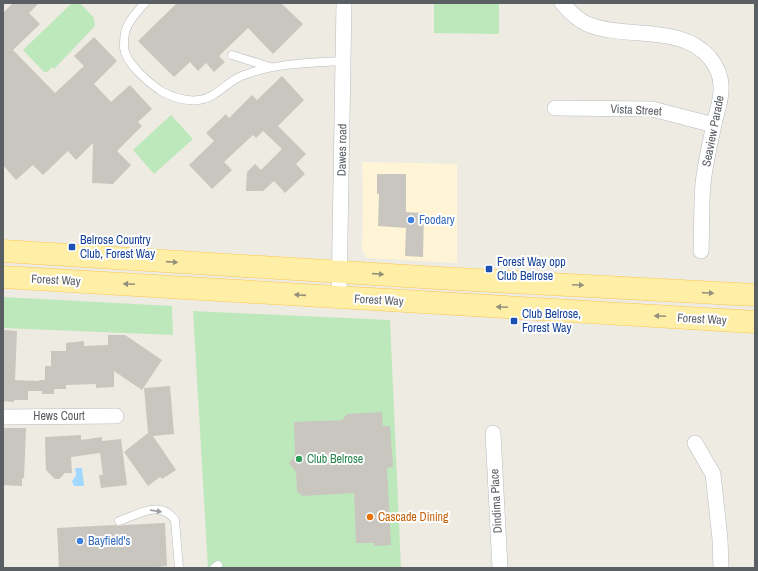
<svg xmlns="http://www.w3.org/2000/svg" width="758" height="571" viewBox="0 0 758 571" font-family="'Archivo Narrow',sans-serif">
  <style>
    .commercial { fill: #fff5d6 }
    .green { fill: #bde8bc }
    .water { fill: #a1d8ff }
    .building { fill: #c9c6bf }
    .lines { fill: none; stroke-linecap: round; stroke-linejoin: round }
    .service-casing { stroke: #b7babf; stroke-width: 9 }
    .minor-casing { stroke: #b7babf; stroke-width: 16 }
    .primary-casing { stroke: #fac64f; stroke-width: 23 }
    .service { stroke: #fff; stroke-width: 8 }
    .minor { stroke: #fff; stroke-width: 15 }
    .primary { stroke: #ffefa6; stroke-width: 22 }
    .oneway { fill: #94917b }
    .oneway2 { fill: #9c9fa2 }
    .shop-dot { fill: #3f7fe0; stroke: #fff; stroke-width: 1.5 }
    .transit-dot { fill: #1a4fb4; stroke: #fff; stroke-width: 1.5 }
    .leisure-dot { fill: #2e9e5b; stroke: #fff; stroke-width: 1.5 }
    .food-dot { fill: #e8710a; stroke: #fff; stroke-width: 1.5 }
    .labels { text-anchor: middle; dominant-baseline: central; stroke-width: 4; stroke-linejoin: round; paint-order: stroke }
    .street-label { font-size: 12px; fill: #5a5f64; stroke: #fff }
    .shop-label { font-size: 12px; fill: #366cbe; stroke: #fff; text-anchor: start }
    .transit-label { font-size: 12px; fill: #164399; stroke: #fff; text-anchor: start }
    .leisure-label { font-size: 12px; fill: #27864d; stroke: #fff; text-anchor: start }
    .food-label { font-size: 12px; fill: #c56008; stroke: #fff; text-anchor: start }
  </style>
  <rect width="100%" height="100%" fill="#eeebe2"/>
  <!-- commercial -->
  <polygon class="commercial" points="362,162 457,164 457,263 367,258 362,250 363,198"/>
  <!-- green -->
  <g class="green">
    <polygon points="72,3 80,3 94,18 95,26 54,69 52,67 47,72 44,72 23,50"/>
    <polygon points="434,3 499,3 499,34 434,33"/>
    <polygon points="171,115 193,139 154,174 133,150"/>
    <polygon points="3,297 172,306 173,335 3,328"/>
    <polygon points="193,311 390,320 401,568 208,568"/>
  </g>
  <!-- water -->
  <path class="water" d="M76,468h6l2,18h-10l-2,-5c4,-4 5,-7 3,-12z"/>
  <!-- building -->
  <g class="building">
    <polygon points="13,3 39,3 29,13 40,24 13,50 55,93 84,66 74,56 94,37 117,61 94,84 111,102 130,85 152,109 138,122 142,126 117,151 131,165 113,184 92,183 93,143 76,160 68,151 43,175 33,165 16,180 3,165 3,13"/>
    <polygon points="177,3 281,3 303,24 273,54 248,28 219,56 225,62 214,72 206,63 198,71 190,62 174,77 138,41"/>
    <polygon points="282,76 304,100 278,126 306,154 296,164 305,174 285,193 274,181 263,191 246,191 247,172 255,164 261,170 282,149 263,131 256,138 253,135 224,162 232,170 212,189 189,165 214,141 206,133 226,114 229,118 252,95 257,100"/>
    <polygon points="377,174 406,174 406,212 424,213 423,257 405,256 406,228 378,226 379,194 377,194"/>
    <polygon points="3,330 17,331 15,380 39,381 39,380 45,380 45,366 51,366 51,351 66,351 66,343 84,341 84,346 108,345 108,335 125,335 162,360 142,390 114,371 114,387 96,388 96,384 66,385 66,389 54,389 54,394 42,394 42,391 28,391 28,400 14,400 14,402 3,401"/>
    <polygon points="170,386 174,434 153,436 176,470 162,479 160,477 148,486 124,452 148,433 144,388"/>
    <polygon points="382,412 383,426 390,426 393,467 387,468 391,545 374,546 374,543 356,543 354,493 303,496 297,492 296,472 289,463 295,455 294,422 342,420 347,414"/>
    <polygon points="3,428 26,428 24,478 22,478 22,486 3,485"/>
    <polygon points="81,435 81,440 102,437 102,441 121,439 127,485 101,488 99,475 103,475 100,453 71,457 72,473 65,473 59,479 55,479 46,470 45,437"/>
    <polygon points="165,523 167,566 146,568 59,568 57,528 115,525 118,526 125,525"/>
  </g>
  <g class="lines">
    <defs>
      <g id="service">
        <path d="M145,3c-7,8 -18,19 -20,30 -1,4 -1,11 -1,15 2,16 25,35 37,43 10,6 27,11 38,9 18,-2 29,-20 45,-25 32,-12 66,-12 99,-14"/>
        <polyline points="232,55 270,67"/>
        <path d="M119,521c19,-6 40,-22 56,-1l4,48"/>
        <polyline points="214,568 218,565"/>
      </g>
      <g id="minor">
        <path d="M562,3c7,8 16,17 25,21 39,16 93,-1 123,34 7,9 11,17 11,28 1,13 -4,25 -7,38 -4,20 -9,40 -11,60 -2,22 -1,45 -2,67"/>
        <polyline points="555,108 652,109 714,125"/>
        <polyline points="339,298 344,3"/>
        <polyline points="3,417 116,416"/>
        <polyline points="493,433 500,568"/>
        <polyline points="695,443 713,474 720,539 721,568"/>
      </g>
      <g id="primary">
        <polyline points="3,251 438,278 755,295"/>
        <polyline points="3,277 755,322"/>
      </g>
    </defs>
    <!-- service casing -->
    <use href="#service" class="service-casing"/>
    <!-- minor casing -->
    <use href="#minor" class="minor-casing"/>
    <!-- primary casing -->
    <use href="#primary" class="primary-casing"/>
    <!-- service -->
    <use href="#service" class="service"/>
    <!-- minor -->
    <use href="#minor" class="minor"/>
    <!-- primary -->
    <use href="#primary" class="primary"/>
  </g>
  <!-- one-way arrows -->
  <defs><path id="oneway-solid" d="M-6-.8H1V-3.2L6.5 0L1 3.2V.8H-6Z"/></defs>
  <g class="oneway">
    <use href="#oneway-solid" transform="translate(172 262) rotate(4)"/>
    <use href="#oneway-solid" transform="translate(378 274) rotate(4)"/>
    <use href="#oneway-solid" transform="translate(129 284) rotate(-177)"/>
    <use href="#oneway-solid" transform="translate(578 285) rotate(3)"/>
    <use href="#oneway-solid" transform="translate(708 293) rotate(3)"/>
    <use href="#oneway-solid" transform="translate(300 295) rotate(-176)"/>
    <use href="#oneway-solid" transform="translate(502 307) rotate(-177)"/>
    <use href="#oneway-solid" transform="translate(660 316) rotate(-177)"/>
  </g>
  <use class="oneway2" href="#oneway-solid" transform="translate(156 511) rotate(8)"/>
  <!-- markers -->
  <g class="shop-dot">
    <circle cx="411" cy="220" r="4"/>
    <circle cx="80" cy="541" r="4"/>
  </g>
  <g class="transit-dot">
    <rect x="68" y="243" width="8" height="8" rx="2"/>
    <rect x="485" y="265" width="8" height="8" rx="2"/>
    <rect x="510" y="317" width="8" height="8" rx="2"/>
  </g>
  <circle class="leisure-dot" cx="299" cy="459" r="4"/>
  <circle class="food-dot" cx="370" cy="517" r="4"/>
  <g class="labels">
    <!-- street labels -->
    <g class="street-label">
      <text transform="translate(636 110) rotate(3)">Vista Street</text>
      <text transform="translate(713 131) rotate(-79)">Seaview Parade</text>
      <text transform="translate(342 150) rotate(-89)">Dawes road</text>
      <text transform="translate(56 280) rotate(3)">Forest Way</text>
      <text transform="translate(379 300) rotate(3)">Forest Way</text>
      <text transform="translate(702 319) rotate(3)">Forest Way</text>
      <text x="59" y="416">Hews Court</text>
      <text transform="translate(496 501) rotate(-93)">Dindima Place</text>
    </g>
    <!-- shop labels -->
    <g class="shop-label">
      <text x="419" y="220">Foodary</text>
      <text x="88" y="541">Bayfield's</text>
    </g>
    <!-- transit labels -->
    <g class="transit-label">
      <text x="80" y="240">Belrose Country<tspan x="80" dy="14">Club, Forest Way</tspan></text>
      <text x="497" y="262">Forest Way opp<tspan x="497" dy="14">Club Belrose</tspan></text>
      <text x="522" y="314">Club Belrose,<tspan x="522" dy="14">Forest Way</tspan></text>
    </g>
    <!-- leisure labels -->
    <g class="leisure-label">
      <text x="307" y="459">Club Belrose</text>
    </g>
    <!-- food labels -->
    <g class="food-label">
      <text x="378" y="517">Cascade Dining</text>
    </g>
  </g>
  <!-- border -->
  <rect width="758" height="571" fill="none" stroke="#5a5f64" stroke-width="8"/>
</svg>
